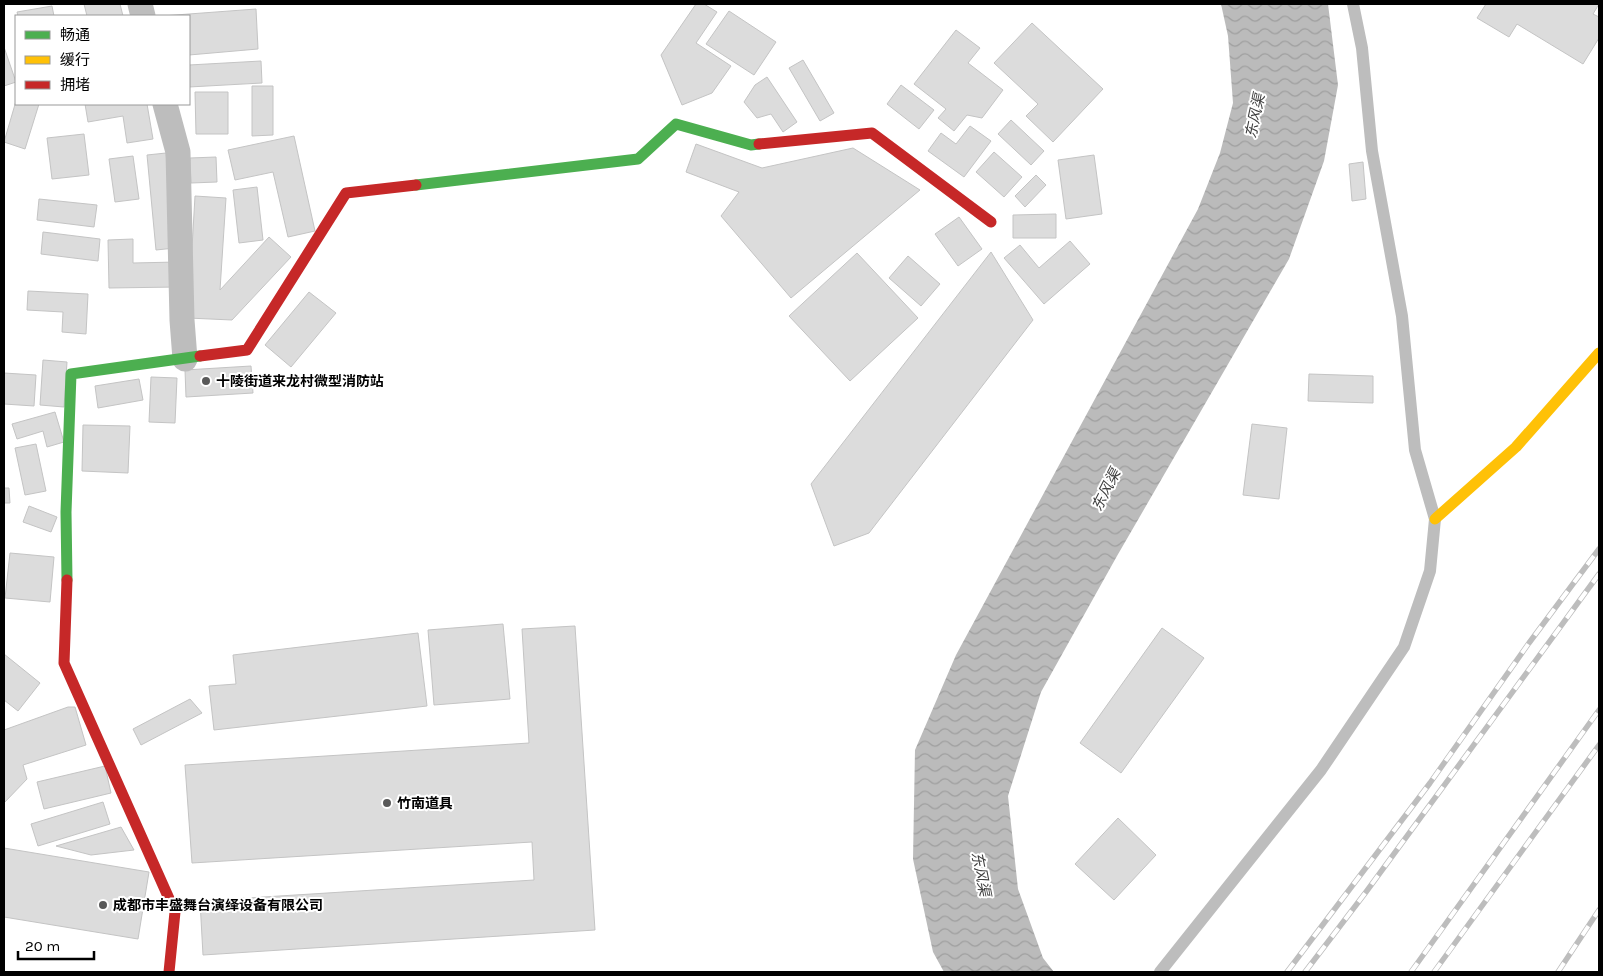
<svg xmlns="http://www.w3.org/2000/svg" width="1603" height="976" viewBox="0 0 1603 976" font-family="Karla,'Noto Sans SC',sans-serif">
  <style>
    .water { fill: url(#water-waves) }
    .building { fill: #dcdcdc; stroke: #c4c4c4 }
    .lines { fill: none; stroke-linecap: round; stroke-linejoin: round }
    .lane { stroke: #bdbdbd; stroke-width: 12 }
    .street { stroke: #bdbdbd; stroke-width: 25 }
    .fast { stroke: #4caf50; stroke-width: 11 }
    .slow { stroke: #ffc107; stroke-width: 11 }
    .jam { stroke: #c62828; stroke-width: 11 }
    .rail-casing { stroke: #bdbdbd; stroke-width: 5.5 }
    .rail { stroke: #fff; stroke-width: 4; stroke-dasharray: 11; stroke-linecap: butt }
    .poi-dot { fill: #595959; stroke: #fff; stroke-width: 2 }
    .labels { text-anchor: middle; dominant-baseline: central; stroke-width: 4; stroke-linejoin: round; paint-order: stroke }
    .poi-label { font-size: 14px; font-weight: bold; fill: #000; stroke: #fff; text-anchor: start }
    .water-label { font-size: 15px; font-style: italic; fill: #3f3f3f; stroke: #fff }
  </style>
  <defs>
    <pattern id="water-waves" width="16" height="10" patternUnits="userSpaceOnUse" patternTransform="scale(1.25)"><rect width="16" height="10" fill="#bbb"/><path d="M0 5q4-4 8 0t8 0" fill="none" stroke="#9f9f9f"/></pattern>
  </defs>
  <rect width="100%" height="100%" fill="#fff"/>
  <!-- water -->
  <polygon class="water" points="1221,4 1328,4 1338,85 1324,161 1289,259 1117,556 1041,692 1008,796 1018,889 1043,958 1054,972 944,972 933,952 913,859 915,750 956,655 1198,209 1220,153 1233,103 1228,36"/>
  <!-- building -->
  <g class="building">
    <polygon points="84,4 120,4 123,16 87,16"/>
    <polygon points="696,4 704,4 717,12 696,43 731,66 712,93 682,105 661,55"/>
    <polygon points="1486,4 1599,4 1593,14 1599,17 1599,38 1583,64 1517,24 1509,37 1477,18"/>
    <polygon points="52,6 54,16 18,16 17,12"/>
    <polygon points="256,9 258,49 189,55 189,16 162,16"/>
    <polygon points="729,11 776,42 754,75 706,44"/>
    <polygon points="1032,23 1103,89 1053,142 1026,116 1038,104 994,63"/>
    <polygon points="956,30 980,48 968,63 1003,90 982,118 967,115 954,131 938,118 946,109 914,84"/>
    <polygon points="4,47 16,82 4,86"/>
    <polygon points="803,60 834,113 820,121 789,68"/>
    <polygon points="261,61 262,83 189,87 189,65"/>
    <polygon points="767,77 797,122 783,132 771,114 757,118 744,102 755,85"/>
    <polygon points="901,85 934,110 919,129 887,104"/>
    <polygon points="252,86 273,86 273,135 252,136"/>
    <polygon points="195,92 228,92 228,134 196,134"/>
    <polygon points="16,101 16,104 39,104 25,149 4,142"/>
    <polygon points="85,104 147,104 153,139 127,143 123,116 88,122"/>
    <polygon points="1011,120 1044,151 1031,165 998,134"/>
    <polygon points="970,126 991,141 964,177 928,151 941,133 956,144"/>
    <polygon points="84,134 89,175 52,179 47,138"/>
    <polygon points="294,136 315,231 288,237 273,172 235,180 228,150"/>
    <polygon points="696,144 762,168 853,148 920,190 791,298 721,216 739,192 686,172"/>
    <polygon points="994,152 1022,177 1004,197 976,172"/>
    <polygon points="166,153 175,248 156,250 147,155"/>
    <polygon points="1094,155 1102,214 1066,219 1058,160"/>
    <polygon points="133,156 139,199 115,202 109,159"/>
    <polygon points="216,157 217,182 191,183 190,158"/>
    <polygon points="1363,162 1366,199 1352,201 1349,164"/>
    <polygon points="1036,175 1046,185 1025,207 1015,196"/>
    <polygon points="257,187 263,240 239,243 233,190"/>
    <polygon points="195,196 226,198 220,290 269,237 291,257 232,320 188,318"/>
    <polygon points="39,199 97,205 94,227 37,220"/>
    <polygon points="1056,214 1056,238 1013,238 1013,215"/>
    <polygon points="959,217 982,249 958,266 935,234"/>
    <polygon points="43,232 100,239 98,261 41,254"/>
    <polygon points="133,239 133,263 177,262 177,287 109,288 108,240"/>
    <polygon points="1070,241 1090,264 1044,304 1004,258 1020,245 1039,268"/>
    <polygon points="991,252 1033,320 869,533 834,546 811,484"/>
    <polygon points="857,253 918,318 850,381 789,316"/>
    <polygon points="908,256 940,284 921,306 889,278"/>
    <polygon points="28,291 88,294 86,334 62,332 63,312 27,310"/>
    <polygon points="309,292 336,313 291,367 265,345"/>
    <polygon points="43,360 67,362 64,407 40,405"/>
    <polygon points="251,366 253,393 186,397 185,370"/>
    <polygon points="4,373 36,375 34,406 4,404"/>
    <polygon points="1309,374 1373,376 1373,403 1308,401"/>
    <polygon points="151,377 177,378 175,423 149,422"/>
    <polygon points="139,379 143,400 98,408 95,386"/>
    <polygon points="55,412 64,442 47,447 43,431 17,439 12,424"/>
    <polygon points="1252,424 1287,428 1279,499 1243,495"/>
    <polygon points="83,425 130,426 128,473 82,471"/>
    <polygon points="36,444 46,491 25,495 15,448"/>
    <polygon points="4,488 9,488 10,503 4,503"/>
    <polygon points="29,506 57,517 51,532 23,522"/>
    <polygon points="10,553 54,557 50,602 5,598"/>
    <polygon points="503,624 510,699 434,705 428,630"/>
    <polygon points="575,626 595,930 203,955 200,901 534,880 532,842 192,863 185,765 529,743 522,629"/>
    <polygon points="1162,628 1204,658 1121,773 1080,743"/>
    <polygon points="418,633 427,706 214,730 209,686 236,684 233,655"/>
    <polygon points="4,654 40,683 18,711 4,700"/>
    <polygon points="190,699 202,713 141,745 133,729"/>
    <polygon points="68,707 75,707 86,745 23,765 27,779 4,803 4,730"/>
    <polygon points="105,766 111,793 44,809 37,782"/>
    <polygon points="103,802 110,824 38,846 31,824"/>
    <polygon points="1118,818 1156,855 1114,900 1075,864"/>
    <polygon points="121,827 134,850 91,855 56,846"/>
    <polygon points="4,848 149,872 138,939 4,917"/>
  </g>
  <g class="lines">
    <!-- lane -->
    <polyline class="lane" points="1160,972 1321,770 1404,647 1430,571 1435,519 1415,450 1402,316 1372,151 1362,48 1353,4"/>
    <!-- street -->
    <g class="street">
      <polyline points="140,4 143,16"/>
      <polyline points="165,104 178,152 182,320 185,359"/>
    </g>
    <!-- fast -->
    <g class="fast">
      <polyline points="416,185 638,159 676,124 751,145 759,144"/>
      <polyline points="67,580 66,512 71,374 200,356"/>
    </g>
    <!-- slow -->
    <polyline class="slow" points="1435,519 1516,447 1599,353"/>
    <!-- jam -->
    <g class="jam">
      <polyline points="759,144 872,133 991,222"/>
      <polyline points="200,356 247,350 346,193 416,185"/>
      <polyline points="67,580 64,663 175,912 169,972"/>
    </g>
    <defs>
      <g id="rail">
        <polyline points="1287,972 1430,783 1529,643 1599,549"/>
        <polyline points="1305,972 1366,892 1599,574"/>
        <polyline points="1411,972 1599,710"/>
        <polyline points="1434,972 1599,745"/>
        <polyline points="1558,972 1599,910"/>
      </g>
    </defs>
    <!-- rail casing -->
    <use href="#rail" class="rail-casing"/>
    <!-- rail -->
    <use href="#rail" class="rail"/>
  </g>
  <!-- markers -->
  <g class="poi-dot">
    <circle cx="206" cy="381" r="5"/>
    <circle cx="387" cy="803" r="5"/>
    <circle cx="103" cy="905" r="5"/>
  </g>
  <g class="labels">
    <!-- poi labels -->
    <g class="poi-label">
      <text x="216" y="381">十陵街道来龙村微型消防站</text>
      <text x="397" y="803">竹南道具</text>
      <text x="113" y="905">成都市丰盛舞台演绎设备有限公司</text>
    </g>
    <!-- water labels -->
    <g class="water-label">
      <text transform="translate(1255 116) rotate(-78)">东风渠</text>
      <text transform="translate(1106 490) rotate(-63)">东风渠</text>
      <text transform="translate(981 874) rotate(79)">东风渠</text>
    </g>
  </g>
  <!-- border -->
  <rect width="1603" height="976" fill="none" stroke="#000000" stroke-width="10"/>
  <!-- legend -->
  <rect x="15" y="15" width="175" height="90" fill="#ffffff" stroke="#999999"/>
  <rect x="25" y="31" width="25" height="8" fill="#4caf50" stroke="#999999"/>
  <text x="60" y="40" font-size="15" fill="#000000">畅通</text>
  <rect x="25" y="56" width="25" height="8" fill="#ffc107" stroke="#999999"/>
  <text x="60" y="65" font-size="15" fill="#000000">缓行</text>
  <rect x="25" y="81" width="25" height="8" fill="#c62828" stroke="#999999"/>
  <text x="60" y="90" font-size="15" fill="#000000">拥堵</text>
  <!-- scale -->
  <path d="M18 951v8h76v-8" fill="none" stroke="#000000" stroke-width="2.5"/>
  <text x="25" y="951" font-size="15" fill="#000000" stroke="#ffffff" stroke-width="4" paint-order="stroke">20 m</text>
</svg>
